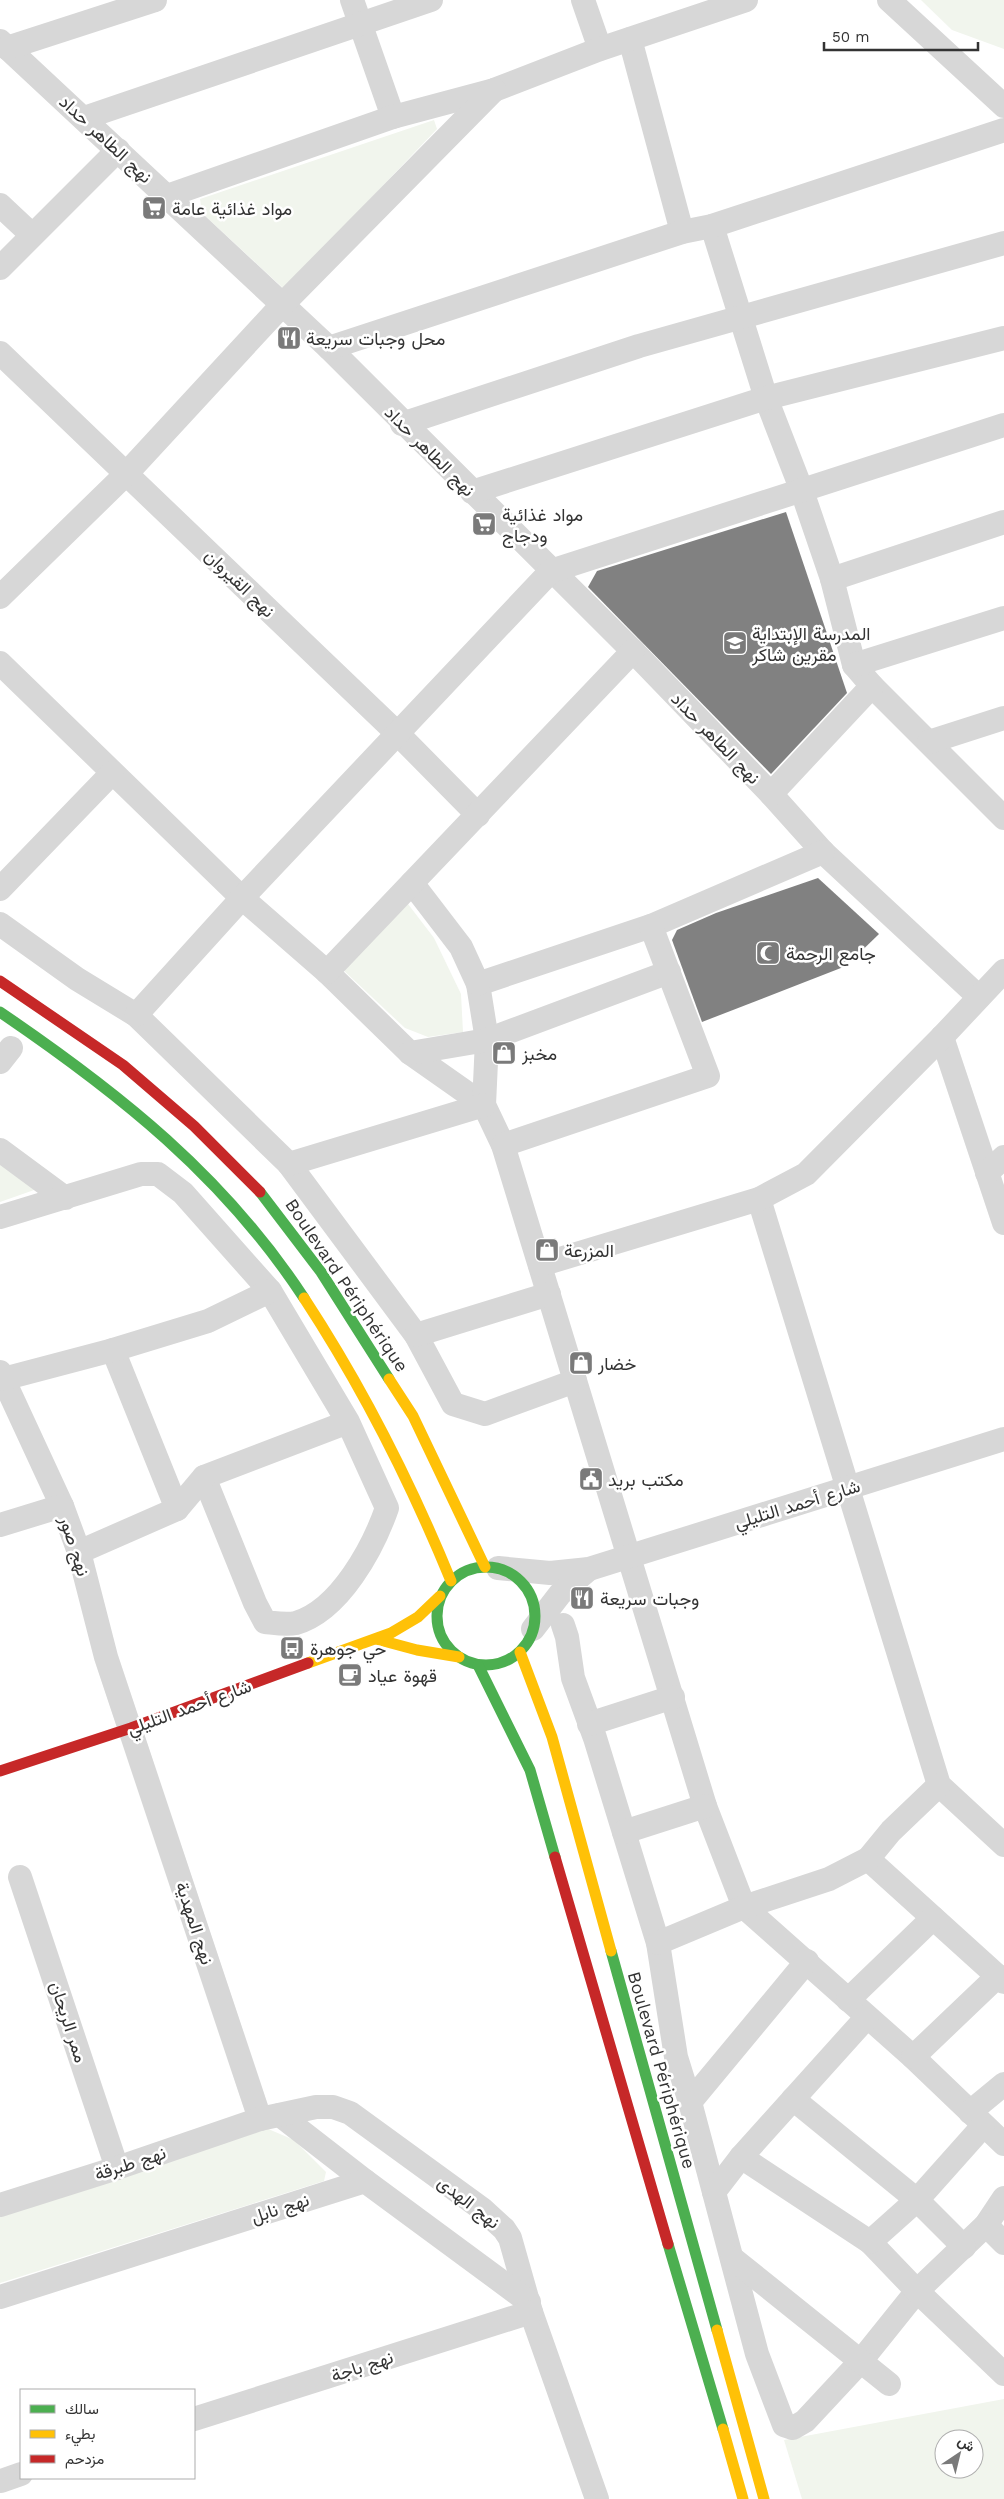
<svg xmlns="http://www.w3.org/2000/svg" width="1004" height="2499" viewBox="0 0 1004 2499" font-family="'Work Sans',Vazirmatn,sans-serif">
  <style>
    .green { fill: #f1f5ed; fill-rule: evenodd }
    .building { fill: #818181 }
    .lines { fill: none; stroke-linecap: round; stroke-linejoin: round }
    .street { stroke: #d7d7d7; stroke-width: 24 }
    .fast { stroke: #4caf50; stroke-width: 11 }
    .slow { stroke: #ffc107; stroke-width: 11 }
    .jam { stroke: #c62828; stroke-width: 11 }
    .labels { text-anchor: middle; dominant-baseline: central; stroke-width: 5; stroke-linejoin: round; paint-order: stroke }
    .street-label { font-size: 18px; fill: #333; stroke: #fff }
    .poi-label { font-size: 18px; fill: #333; stroke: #fff; text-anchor: start }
  </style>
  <rect width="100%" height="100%" fill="#fff"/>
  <!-- green -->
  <g class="green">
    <polygon points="921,0 1004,0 1004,49 952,30"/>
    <polygon points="434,120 437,129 284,289 202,213 200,199"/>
    <polygon points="408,904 434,938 461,994 463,1032 428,1037 405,1028 339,966"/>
    <polygon points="0,1162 37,1189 0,1202"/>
    <polygon points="266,2128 294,2140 326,2172 324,2181 0,2283 0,2215"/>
    <path d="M1004,2399v100h-202l-18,-59zM944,2439h30v30h-30z"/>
  </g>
  <!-- building -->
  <g class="building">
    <polygon points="786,512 847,693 771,774 588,587 597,571"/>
    <polygon points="818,878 879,934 846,966 702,1022 672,940 677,930 716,913"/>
  </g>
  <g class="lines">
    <!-- street -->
    <g class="street">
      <polyline points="352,0 393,117"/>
      <polyline points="583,0 600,49"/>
      <polyline points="889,0 1004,106"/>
      <polyline points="630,39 682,232"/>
      <polyline points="0,41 329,348 633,651 771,794 823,852 979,997"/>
      <polyline points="7,48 155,0"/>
      <polyline points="84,118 431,0"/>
      <polyline points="167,196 393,117 494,90 600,49 746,0"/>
      <polyline points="0,205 32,235"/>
      <polyline points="712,226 766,398 802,491 832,579 854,665 872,686 1004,818"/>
      <polyline points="0,268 118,150"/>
      <polyline points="329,348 682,232 712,226 1004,130"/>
      <polyline points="0,353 398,734 478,815"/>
      <polyline points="402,424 639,346 1004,243"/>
      <polyline points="472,492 766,398 1004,338"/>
      <polyline points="832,579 1004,522"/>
      <polyline points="0,597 126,474 283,304 494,90"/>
      <polyline points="0,663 242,898 327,972 410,1053 484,1105"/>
      <polyline points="854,665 1004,618"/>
      <polyline points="929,742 1004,718"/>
      <polyline points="771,794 872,686"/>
      <polyline points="823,852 651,926 478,984 487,1040 484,1105 503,1145 705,1806 744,1907 913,2057 1004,2144"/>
      <polyline points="412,883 461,947 478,984"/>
      <polyline points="0,889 112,773"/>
      <polyline points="0,924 77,979 136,1015 289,1164 416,1335 453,1404 485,1414 575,1381"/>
      <polyline points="327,972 633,651"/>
      <polyline points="136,1015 242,898 551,571 1004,425"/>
      <polyline points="942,1037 1004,1223"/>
      <polyline points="410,1053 487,1040 669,972"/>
      <polyline points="0,1062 11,1048"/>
      <polyline points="503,1145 708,1076 651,926"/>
      <polyline points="0,1150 65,1198"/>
      <polyline points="289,1164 484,1105"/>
      <polyline points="987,1173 1004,1157"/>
      <polyline points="759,1199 939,1785 1004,1845"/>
      <path d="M0,1217l141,-43h17l25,19 87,98 78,131 39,86c-14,40 -47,102 -91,115 -10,2 -21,0 -31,-1l-10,-19 -51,-126 144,-55"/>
      <polyline points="540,1265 759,1199 806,1174 942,1037 1004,971"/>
      <polyline points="416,1335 549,1294"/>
      <polyline points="113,1350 177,1509"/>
      <polyline points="0,1372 62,1506 79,1552 106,1657 260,2119"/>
      <polyline points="3,1379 113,1350 208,1321 270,1291"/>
      <polyline points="0,1525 62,1506"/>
      <polyline points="79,1552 177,1509 204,1477"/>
      <polyline points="498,1568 550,1573 589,1569 1004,1439"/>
      <polyline points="563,1625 567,1637 573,1678 595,1738 658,1943 676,2057 690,2102 757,2354 784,2425 793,2428 805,2421 860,2362 917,2291 986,2225 1004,2198"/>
      <polyline points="533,1629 560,1594 589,1569"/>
      <polyline points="589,1724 673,1697"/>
      <polyline points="624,1832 705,1806"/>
      <polyline points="868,1859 1004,1982"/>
      <polyline points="20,1877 117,2168"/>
      <polyline points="658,1943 744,1907 829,1879 868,1859 891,1831 939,1785"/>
      <polyline points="848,2000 933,1918"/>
      <polyline points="913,2057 998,1976"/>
      <polyline points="793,2099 917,2200 964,2247"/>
      <polyline points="690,2102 807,1961"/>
      <polyline points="970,2112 1004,2084"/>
      <polyline points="280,2115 365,2181"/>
      <polyline points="741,2157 870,2242 917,2291 1004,2374"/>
      <polyline points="714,2192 741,2157 867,2017"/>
      <polyline points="0,2205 117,2168 260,2119 316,2107 333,2107 350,2113 482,2209 504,2229 510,2238 531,2312 597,2499"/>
      <polyline points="986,2225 1004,2243"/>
      <polyline points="870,2242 917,2200 983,2126"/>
      <polyline points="732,2258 889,2384"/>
      <polyline points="0,2297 365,2181 529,2302"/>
      <polyline points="194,2419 531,2312"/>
      <polyline points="1,2481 21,2474"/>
    </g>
    <!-- fast -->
    <g class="fast">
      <path d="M0,1012c119,81 224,164 304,286"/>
      <polyline points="260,1192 321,1272 389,1379"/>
      <circle cx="486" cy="1616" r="49"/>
      <polyline points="478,1665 530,1770 555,1857"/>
      <polyline points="611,1951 717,2330"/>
      <polyline points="668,2244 723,2429"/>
    </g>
    <!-- slow -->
    <g class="slow">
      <path d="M304,1298c59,90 106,183 147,283"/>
      <polyline points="389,1379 413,1416 485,1567"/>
      <polyline points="376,1639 417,1650 459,1657"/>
      <polyline points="520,1652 552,1737 611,1951"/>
      <polyline points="308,1663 391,1633 418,1617 440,1596"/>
      <polyline points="717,2330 764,2499"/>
      <polyline points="723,2429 743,2499"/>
    </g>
    <!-- jam -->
    <g class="jam">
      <polyline points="0,981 123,1065 194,1126 260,1192"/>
      <polyline points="0,1771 131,1728 308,1663"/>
      <polyline points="555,1857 668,2244"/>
    </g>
  </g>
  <!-- icons -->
  <defs>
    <symbol id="supermarket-square" viewBox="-11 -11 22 22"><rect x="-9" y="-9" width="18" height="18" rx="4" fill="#7a7a7a" stroke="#fff"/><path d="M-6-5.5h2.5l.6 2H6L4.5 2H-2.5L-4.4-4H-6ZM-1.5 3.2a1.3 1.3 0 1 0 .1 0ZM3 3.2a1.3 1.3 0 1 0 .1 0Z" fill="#fff"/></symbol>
    <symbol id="restaurant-square" viewBox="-11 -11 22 22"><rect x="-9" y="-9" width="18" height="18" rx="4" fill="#7a7a7a" stroke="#fff"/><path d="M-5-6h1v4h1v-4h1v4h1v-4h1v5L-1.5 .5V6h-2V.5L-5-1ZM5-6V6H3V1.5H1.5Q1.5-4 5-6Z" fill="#fff"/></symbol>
    <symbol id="school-square" viewBox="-11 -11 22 22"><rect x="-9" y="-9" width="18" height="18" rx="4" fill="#7a7a7a" stroke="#fff"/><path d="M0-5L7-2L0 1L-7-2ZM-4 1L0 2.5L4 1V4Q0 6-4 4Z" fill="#fff"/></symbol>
    <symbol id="mosque-square" viewBox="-11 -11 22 22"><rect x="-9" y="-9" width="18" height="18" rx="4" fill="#7a7a7a" stroke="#fff"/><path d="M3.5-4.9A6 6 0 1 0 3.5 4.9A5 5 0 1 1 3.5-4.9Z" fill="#fff"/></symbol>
    <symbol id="shop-square" viewBox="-11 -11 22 22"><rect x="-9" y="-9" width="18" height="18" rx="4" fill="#7a7a7a" stroke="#fff"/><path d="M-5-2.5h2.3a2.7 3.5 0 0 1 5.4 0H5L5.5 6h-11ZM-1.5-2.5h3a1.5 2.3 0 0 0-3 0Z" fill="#fff"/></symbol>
    <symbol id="civic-square" viewBox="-11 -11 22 22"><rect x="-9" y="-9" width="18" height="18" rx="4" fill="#7a7a7a" stroke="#fff"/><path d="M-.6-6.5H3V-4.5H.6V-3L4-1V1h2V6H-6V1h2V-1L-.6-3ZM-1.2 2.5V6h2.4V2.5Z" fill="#fff"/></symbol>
    <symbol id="bus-square" viewBox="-11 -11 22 22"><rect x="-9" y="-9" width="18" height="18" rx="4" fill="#7a7a7a" stroke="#fff"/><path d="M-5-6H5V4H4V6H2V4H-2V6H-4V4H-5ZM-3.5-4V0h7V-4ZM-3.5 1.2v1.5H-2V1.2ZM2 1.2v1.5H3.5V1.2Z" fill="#fff"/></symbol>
    <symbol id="cafe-square" viewBox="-11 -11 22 22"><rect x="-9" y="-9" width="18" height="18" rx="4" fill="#7a7a7a" stroke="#fff"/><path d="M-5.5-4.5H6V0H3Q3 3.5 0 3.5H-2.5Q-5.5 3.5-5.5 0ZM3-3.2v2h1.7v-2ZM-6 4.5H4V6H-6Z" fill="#fff"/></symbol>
  </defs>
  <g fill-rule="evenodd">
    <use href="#supermarket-square" x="140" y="194" width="28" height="28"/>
    <use href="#restaurant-square" x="275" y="324" width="28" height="28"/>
    <use href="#supermarket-square" x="470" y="510" width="28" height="28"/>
    <use href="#school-square" x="721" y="629" width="28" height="28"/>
    <use href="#mosque-square" x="754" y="939" width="28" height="28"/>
    <use href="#shop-square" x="490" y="1039" width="28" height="28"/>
    <use href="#shop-square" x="533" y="1236" width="28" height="28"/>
    <use href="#shop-square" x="567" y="1349" width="28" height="28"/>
    <use href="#civic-square" x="577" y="1465" width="28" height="28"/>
    <use href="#restaurant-square" x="568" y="1584" width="28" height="28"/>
    <use href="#bus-square" x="278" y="1634" width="28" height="28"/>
    <use href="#cafe-square" x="336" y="1661" width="28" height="28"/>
  </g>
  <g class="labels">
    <!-- street labels -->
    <g class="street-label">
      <text transform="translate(106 139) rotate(43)">نهج الطاهر حداد</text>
      <text transform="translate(430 451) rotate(45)">نهج الطاهر حداد</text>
      <text transform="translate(240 583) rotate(44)">نهج القيروان</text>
      <text transform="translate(716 738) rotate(46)">نهج الطاهر حداد</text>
      <text transform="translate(347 1285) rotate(56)">Boulevard Périphérique</text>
      <text transform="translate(797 1504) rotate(-17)">شارع أحمد التليلي</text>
      <text transform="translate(75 1546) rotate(72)">نهج صور</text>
      <text transform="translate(189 1707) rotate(-20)">شارع أحمد التليلي</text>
      <text transform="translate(195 1923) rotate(72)">نهج المهدية</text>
      <text transform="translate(69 2022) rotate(72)">ممر الريحان</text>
      <text transform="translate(662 2070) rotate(74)">Boulevard Périphérique</text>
      <text transform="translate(130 2163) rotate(-18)">نهج طبرقة</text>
      <text transform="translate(469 2202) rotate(38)">نهج الهدى</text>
      <text transform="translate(280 2208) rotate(-18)">نهج نابل</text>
      <text transform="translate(362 2366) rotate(-18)">نهج باجة</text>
    </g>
    <!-- poi labels -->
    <g class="poi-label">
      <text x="172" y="208">مواد غذائية عامة</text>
      <text x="306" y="338">محل وجبات سريعة</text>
      <text x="502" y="514">مواد غذائية<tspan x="502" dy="21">ودجاج</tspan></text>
      <text x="752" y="633">المدرسة الإبتداية<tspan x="752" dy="21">مقرين شاكر</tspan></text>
      <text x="786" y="953">جامع الرحمة</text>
      <text x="522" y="1053">مخبز</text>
      <text x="564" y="1250">المزرعة</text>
      <text x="598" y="1363">خضار</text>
      <text x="608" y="1479">مكتب بريد</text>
      <text x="600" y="1598">وجبات سريعة</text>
      <text x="310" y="1648">حي جوهرة</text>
      <text x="368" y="1675">قهوة عياد</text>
    </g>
  </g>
  <!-- legend -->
  <rect x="20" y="2389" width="175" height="90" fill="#ffffff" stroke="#adadad"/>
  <rect x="30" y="2405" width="25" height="8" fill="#4caf50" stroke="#adadad"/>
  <text x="65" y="2414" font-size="15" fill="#333333">سالك</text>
  <rect x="30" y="2430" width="25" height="8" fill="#ffc107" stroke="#adadad"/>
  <text x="65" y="2439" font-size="15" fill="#333333">بطيء</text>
  <rect x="30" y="2455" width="25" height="8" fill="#c62828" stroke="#adadad"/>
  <text x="65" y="2464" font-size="15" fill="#333333">مزدحم</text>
  <!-- north arrow -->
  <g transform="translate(959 2454) rotate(35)"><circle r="24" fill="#ffffff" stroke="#adadad"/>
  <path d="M0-4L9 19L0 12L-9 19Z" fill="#7a7a7a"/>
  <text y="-8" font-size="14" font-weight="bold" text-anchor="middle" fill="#333333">ش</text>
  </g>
  <!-- scale -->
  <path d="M824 42v8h154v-8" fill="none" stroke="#333333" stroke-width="2.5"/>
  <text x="832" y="42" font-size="15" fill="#333333" stroke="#ffffff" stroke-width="4" paint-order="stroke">50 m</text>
</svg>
